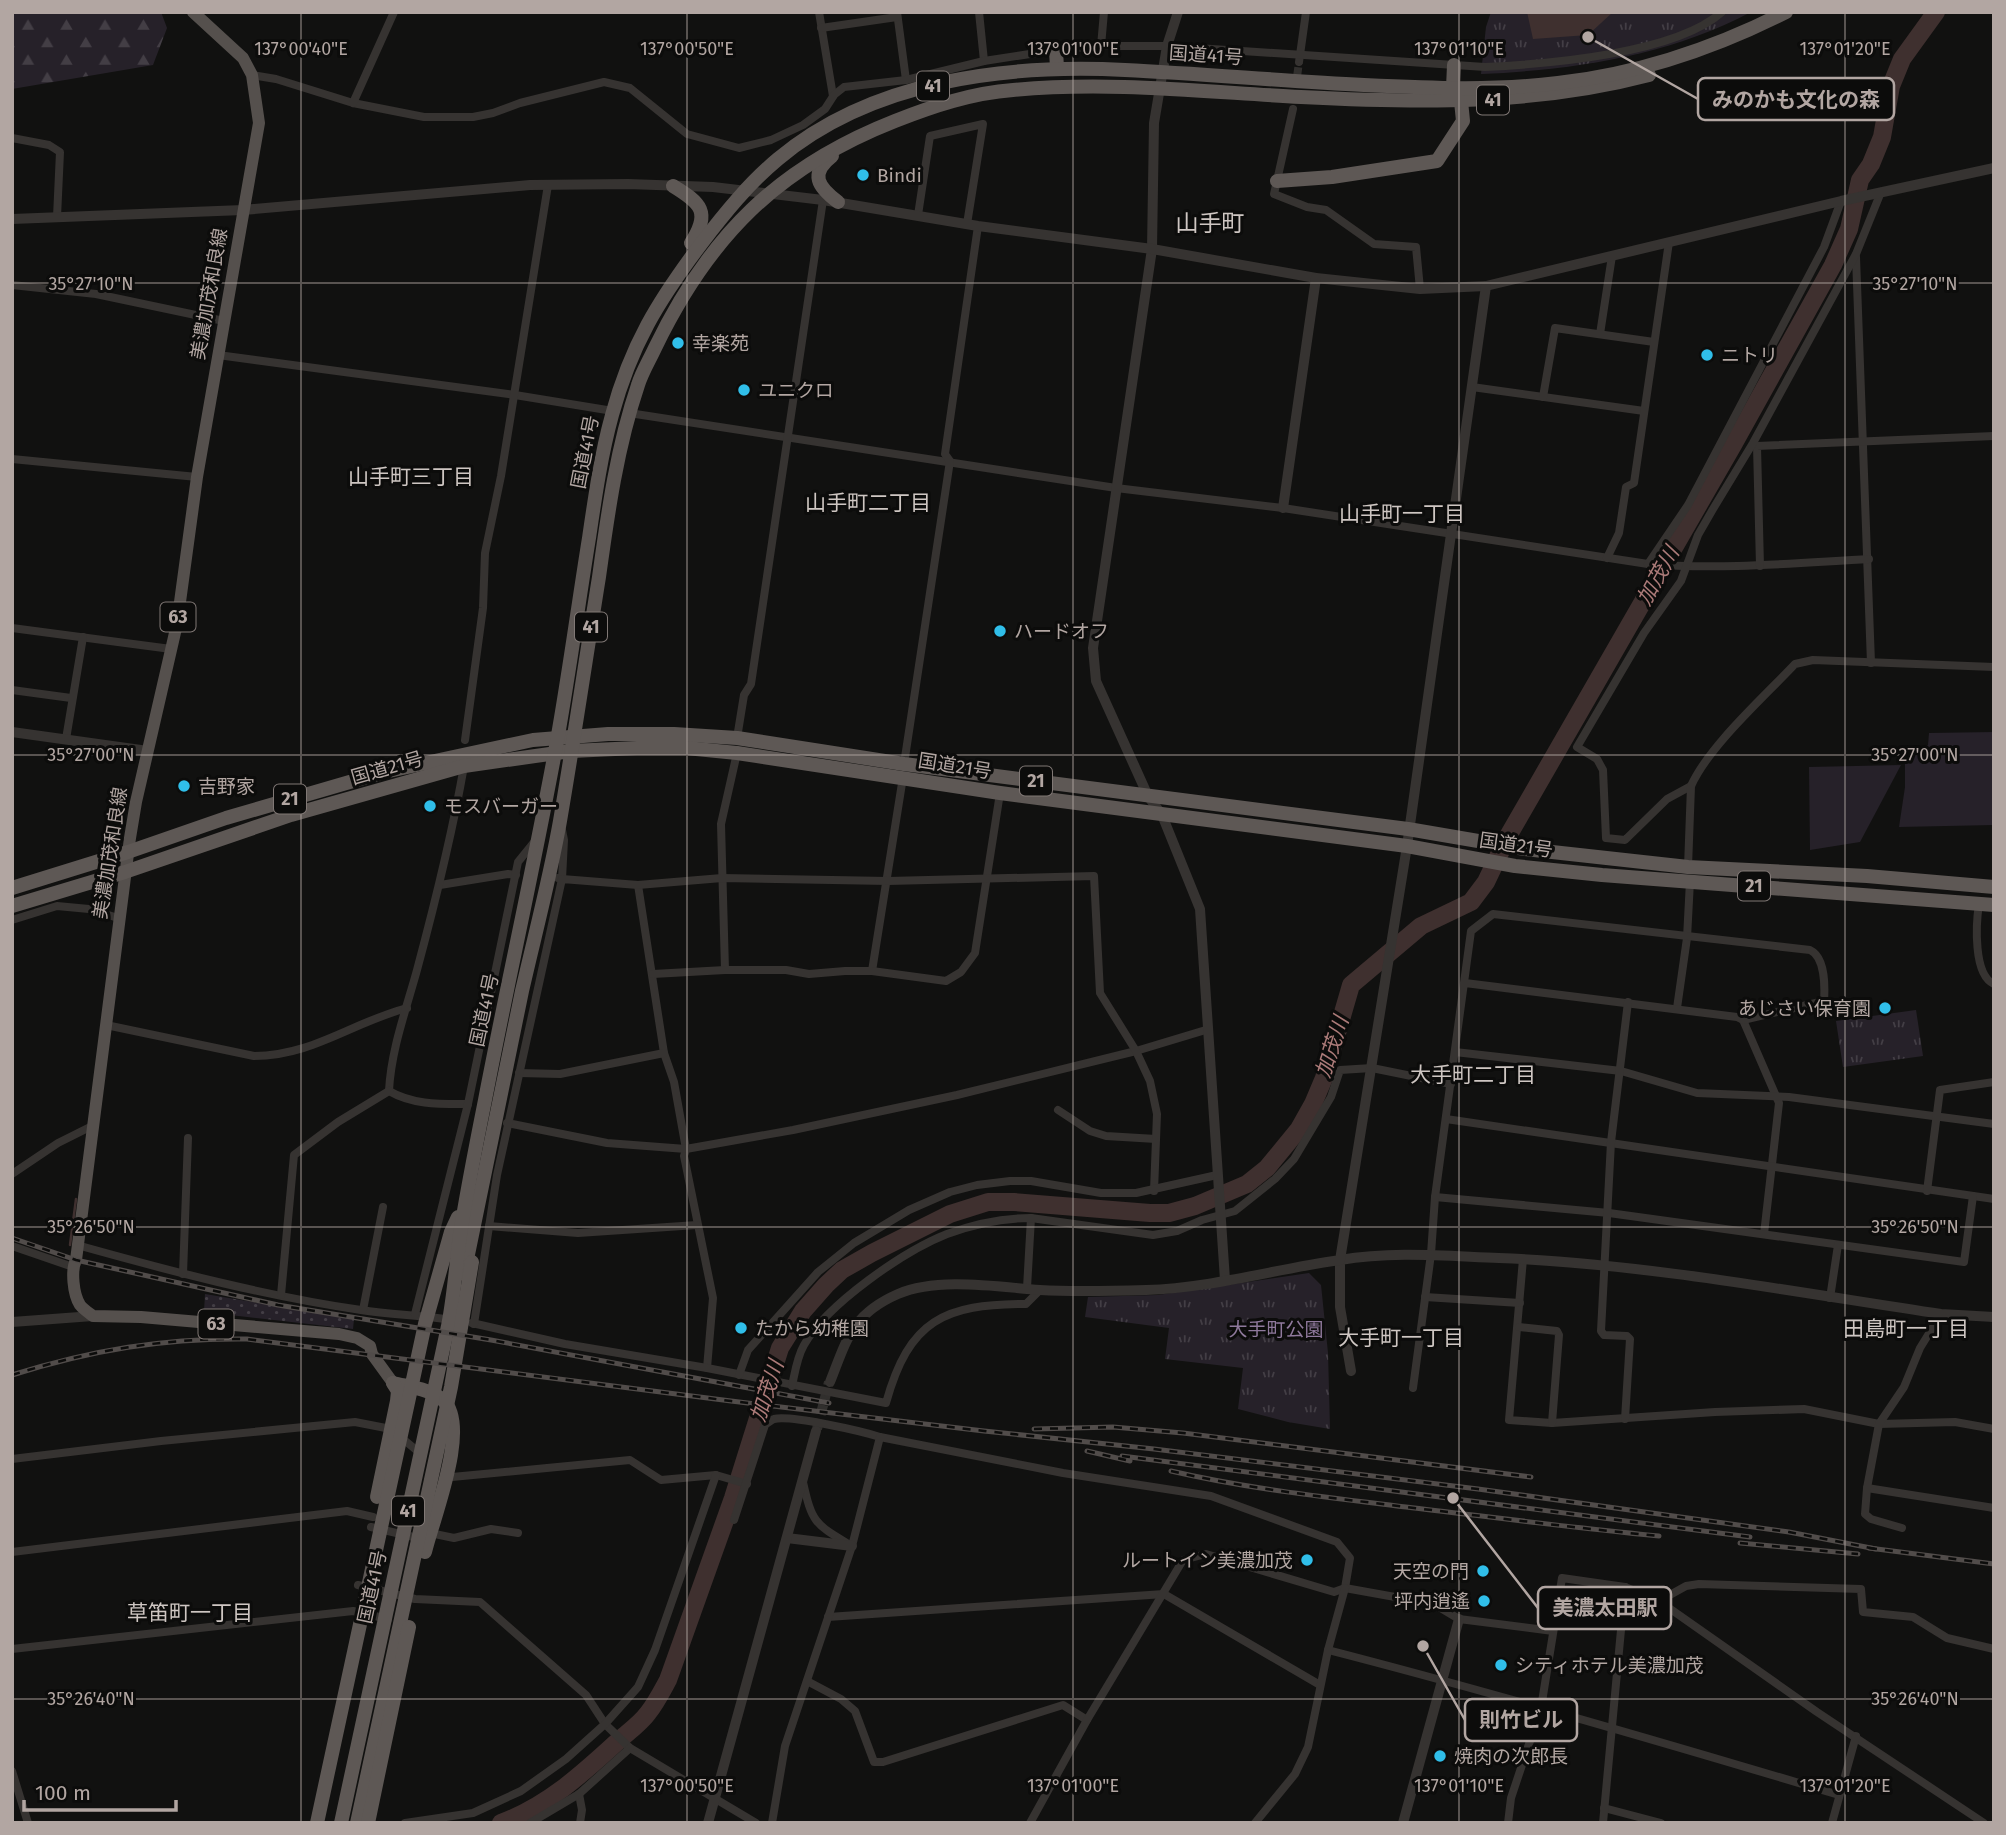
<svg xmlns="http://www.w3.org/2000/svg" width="2006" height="1835" viewBox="0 0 2006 1835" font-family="'Fira Sans','Noto Sans JP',sans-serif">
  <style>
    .grass { fill: url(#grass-dots) }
    .forest { fill: url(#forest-firs) }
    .park { fill: url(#park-tufts) }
    .garden { fill: #262129 }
    .water { fill: #3f302f }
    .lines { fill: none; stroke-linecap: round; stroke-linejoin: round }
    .stream { stroke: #3f302f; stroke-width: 2.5 }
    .river { stroke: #3f302f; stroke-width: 18 }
    .minor-tunnel { stroke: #312f2d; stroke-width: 8; stroke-dasharray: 8 4; stroke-linecap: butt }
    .tertiary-tunnel { stroke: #312f2d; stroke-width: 10; stroke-dasharray: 10 5; stroke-linecap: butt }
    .minor { stroke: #363331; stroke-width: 8 }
    .tertiary { stroke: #363331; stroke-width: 10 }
    .primary { stroke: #55504d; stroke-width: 12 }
    .trunk { stroke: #5e5855; stroke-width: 14 }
    .rail-casing { stroke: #514c4a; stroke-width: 5 }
    .rail { stroke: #0c0c0b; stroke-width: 2.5; stroke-dasharray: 8; stroke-linecap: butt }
    .ticks { fill: none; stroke: #b2a6a2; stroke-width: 2; stroke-opacity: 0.45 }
    .poi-dot { fill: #30bee9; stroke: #0c0c0b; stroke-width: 2.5 }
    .labels { text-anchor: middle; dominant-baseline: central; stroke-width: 6; stroke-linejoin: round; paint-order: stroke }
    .shield { fill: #0c0c0b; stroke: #807875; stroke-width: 2 }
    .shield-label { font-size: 18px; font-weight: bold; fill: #b2a6a2 }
    .street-label { font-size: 19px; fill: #b2a6a2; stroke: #0c0c0b }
    .poi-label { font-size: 19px; fill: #b2a6a2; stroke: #0c0c0b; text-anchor: start }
    .park-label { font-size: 19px; fill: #8f799c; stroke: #0c0c0b }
    .neighbourhood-label { font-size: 21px; fill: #cec6c2; stroke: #0c0c0b }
    .water-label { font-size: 21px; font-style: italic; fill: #ac7b79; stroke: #0c0c0b }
    .quarter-label { font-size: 23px; fill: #cec6c2; stroke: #0c0c0b }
    .ticks-label { font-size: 18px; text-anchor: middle; fill: #b2a6a2; stroke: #0c0c0b; stroke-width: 6; stroke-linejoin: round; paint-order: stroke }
    .leader { fill: none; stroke: #b2a6a2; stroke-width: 2.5 }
    .callout-dot { fill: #b2a6a2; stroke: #0c0c0b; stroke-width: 2.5 }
    .callout { fill: #0c0c0b; stroke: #b2a6a2; stroke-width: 2.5 }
    .callout-label { font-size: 21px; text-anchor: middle; font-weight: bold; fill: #b2a6a2 }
  </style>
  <defs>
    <pattern id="grass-dots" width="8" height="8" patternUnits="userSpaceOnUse" patternTransform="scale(1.75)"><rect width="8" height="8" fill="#262129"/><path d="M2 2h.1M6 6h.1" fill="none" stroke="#433e45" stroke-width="1.8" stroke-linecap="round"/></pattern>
    <pattern id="forest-firs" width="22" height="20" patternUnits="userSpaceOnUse" patternTransform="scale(1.75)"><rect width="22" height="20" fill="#262129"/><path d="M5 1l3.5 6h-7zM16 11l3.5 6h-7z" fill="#433e45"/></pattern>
    <pattern id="park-tufts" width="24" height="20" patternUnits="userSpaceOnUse" patternTransform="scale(1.75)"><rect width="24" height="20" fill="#262129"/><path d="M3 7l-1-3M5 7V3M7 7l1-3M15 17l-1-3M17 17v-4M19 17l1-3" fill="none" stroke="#433e45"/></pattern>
  </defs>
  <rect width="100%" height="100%" fill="#111110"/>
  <!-- grass -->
  <polygon class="grass" points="205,1294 354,1319 353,1329 204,1312"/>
  <!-- forest -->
  <polygon class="forest" points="12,12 161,12 167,28 153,65 12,89"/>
  <!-- park -->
  <g class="park">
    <path d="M1491,12h260c-83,44 -178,58 -270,62l5,-47z"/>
    <polygon points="1916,1010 1923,1056 1843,1067 1836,1021"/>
    <polygon points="1309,1273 1321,1285 1328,1353 1330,1429 1288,1422 1238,1409 1243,1368 1165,1359 1169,1328 1085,1317 1088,1297 1158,1295"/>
  </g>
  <!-- garden -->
  <g class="garden">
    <polygon points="1994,732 1994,825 1899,827 1905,787 1905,763 1928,745 1929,733"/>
    <polygon points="1901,765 1860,842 1810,850 1809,767"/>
  </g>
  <!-- water -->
  <polygon class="water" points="1527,12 1613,12 1588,35 1533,39"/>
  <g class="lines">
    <!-- stream -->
    <polyline class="stream" points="70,1245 76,1199"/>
    <!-- river -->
    <path class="river" d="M501,1823c46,-17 80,-48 116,-81 10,-9 23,-18 31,-29 8,-10 14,-22 20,-33l65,-182 47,-150 23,-37 23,-26 16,-15 30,-17 78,-39 38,-12h26l136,11h19l26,-7 52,-22 20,-16 32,-39 14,-25 11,-26 27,-93 70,-59 50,-24 15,-20 21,-44 226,-393 100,-180 16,-36 11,-49 11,-16 11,-27 9,-51 11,-27 34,-47"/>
    <!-- minor-tunnel -->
    <polyline class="minor-tunnel" points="1294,99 1299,62"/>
    <!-- tertiary-tunnel -->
    <polyline class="tertiary-tunnel" points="817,1429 829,1382"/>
    <!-- minor -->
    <g class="minor">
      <polyline points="819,12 833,96"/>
      <polyline points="897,12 906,80"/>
      <polyline points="979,12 984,61"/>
      <polyline points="821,28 897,17"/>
      <polyline points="1101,46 1104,12"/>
      <polyline points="1299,62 1306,12"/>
      <path d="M252,75l24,4 77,24 71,14h49l20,-4 27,-10 84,-21 26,6 57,46 52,14 32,-8 32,-15 22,-16 9,-14 10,-8 62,-7 78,-19 72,-11 45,-4h66l318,21c62,-3 190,-13 237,-55"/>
      <polyline points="353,103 394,12"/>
      <polyline points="1293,109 1274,194 1307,207 1326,210 1374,244 1416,247 1420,289"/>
      <polyline points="12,138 49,145 60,152 57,217"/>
      <polyline points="918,215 930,136 983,124 967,224"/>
      <polyline points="1856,257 1871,663"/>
      <polyline points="12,285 96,294 224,321"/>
      <polyline points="1600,334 1612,256"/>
      <polyline points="218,355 515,395 613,411"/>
      <polyline points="1472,387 1644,411"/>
      <polyline points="1543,397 1555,328 1654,342"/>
      <path d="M629,413l487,75 167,20 365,56c73,6 147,-1 221,-5"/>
      <polyline points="12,459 197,477"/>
      <polyline points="1607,558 1619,533 1626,487 1634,483 1669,242"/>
      <polyline points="1648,564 1688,505 1824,247 1841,201"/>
      <polyline points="1760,566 1757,446 1994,436"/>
      <polyline points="12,628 171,649"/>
      <polyline points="12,690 71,698"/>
      <polyline points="737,738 744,695 751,684 823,200"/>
      <polyline points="66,739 83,637"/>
      <polyline points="465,740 483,608 485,553 501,476 548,185"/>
      <polyline points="904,764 950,461 945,454 978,226"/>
      <polyline points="1691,786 1667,799 1625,840 1606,838 1603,770 1597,759 1577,747 1644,633 1681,581 1698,535 1713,509 1753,443 1856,254 1881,192"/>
      <path d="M1688,867l3,-81c18,-40 72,-88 104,-122l18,-4 181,7"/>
      <polyline points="558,878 562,879 564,840 562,830"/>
      <polyline points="440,885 508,874 516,875"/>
      <polyline points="638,885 664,1053 674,1082 686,1149 684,1156 713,1298 707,1368"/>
      <path d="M1979,904c-3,19 -6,71 15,80"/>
      <polyline points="12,920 57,906 89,909 118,918"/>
      <polyline points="725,970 721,824 737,753"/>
      <polyline points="872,971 903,777"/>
      <polyline points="653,974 725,970 786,970 809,974 845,971 872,971 946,981 961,972 975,953 1000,793"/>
      <polyline points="1677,1008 1687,938 1690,881"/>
      <polyline points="1743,1020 1779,1103 1764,1234"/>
      <path d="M106,1025l148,31c58,0 99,-34 153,-48"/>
      <polyline points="1455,1052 1621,1071 1697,1093 1789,1097 1994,1124"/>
      <polyline points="519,1073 560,1074 664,1053"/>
      <path d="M389,1091c2,-41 17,-81 28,-121 18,-67 35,-135 47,-204"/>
      <path d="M389,1091c24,14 51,13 79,13"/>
      <polyline points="1058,1110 1090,1131 1106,1136 1156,1139"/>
      <polyline points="1446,1119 1994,1199"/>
      <polyline points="507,1123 607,1143 686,1149 793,1130 957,1095 1136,1051 1209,1029"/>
      <polyline points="12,1174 58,1143 92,1126"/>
      <polyline points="1927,1191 1940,1090 1994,1082"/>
      <polyline points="1435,1197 1609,1213 1964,1262 1973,1196"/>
      <polyline points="489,1226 578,1233 697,1225"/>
      <path d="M77,1245c93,26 188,51 284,65 30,5 60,5 91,10"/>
      <polyline points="12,1246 73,1267"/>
      <polyline points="1523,1259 1509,1420 1552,1423 1715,1412 1804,1409 1879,1424 1955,1422 1994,1429"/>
      <polyline points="183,1274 188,1138"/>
      <polyline points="1027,1288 1031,1218"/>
      <polyline points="281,1295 294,1155 338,1122 389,1091"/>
      <polyline points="1425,1297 1520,1303"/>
      <polyline points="1830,1298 1838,1245"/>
      <polyline points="363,1310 383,1207"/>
      <polyline points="415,1314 468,1104 518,862 535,841"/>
      <path d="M472,1323l93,21 142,24 179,35c23,-83 58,-99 140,-99l14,-14"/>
      <polyline points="474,1324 497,1175 562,879 638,885 722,878 888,881 1094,876 1100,993 1136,1051 1150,1081 1157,1114 1154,1191"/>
      <polyline points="1519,1327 1557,1331 1559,1335 1552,1423"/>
      <polyline points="739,1375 748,1350 818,1272 854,1243 909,1210 950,1192 977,1185 1010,1181 1031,1181 1101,1193 1136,1193 1217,1175"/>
      <path d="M792,1386c3,-14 5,-29 12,-41 23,-41 100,-94 143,-111 27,-10 56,-16 84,-16l122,17 24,-4 25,-11 33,-9 40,-32 19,-20 37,-62 9,-27 32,-2 79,16"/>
      <path d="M1413,1388l18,-134 4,-57 36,-266 22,-17 317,36c15,7 15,36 14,51l-81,19 -6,-3 -272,-34"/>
      <polyline points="1625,1419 1630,1339 1627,1336 1604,1335 1601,1331 1611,1142 1628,1002"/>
      <polyline points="12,1459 161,1441 355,1422 391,1429 421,1454"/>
      <polyline points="445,1473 452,1477 630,1460 661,1480 716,1475 747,1484"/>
      <path d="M803,1482c9,41 12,42 47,63"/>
      <polyline points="1867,1488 1994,1508"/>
      <path d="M734,1520l31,-95c1,-1 8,-6 9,-6 17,-4 87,12 106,18"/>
      <polyline points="371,1527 422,1539"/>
      <polyline points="1902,1528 1871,1519 1865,1514 1867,1488 1879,1424 1904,1387 1920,1348 1941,1314"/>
      <polyline points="430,1533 454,1538 491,1529 518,1533"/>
      <polyline points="12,1552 347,1511 373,1517"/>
      <polyline points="358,1585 415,1599 480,1602 586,1695 605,1724 630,1748 756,1823"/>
      <polyline points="1659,1601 1686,1586 1699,1584 1861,1589 1863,1612 1913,1617 1947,1638 1994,1649"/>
      <polyline points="828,1617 1164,1594 1320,1685"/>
      <polyline points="12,1649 353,1611 388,1619"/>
      <path d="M1328,1650c171,44 341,94 511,145"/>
      <polyline points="807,1681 841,1699 855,1711 874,1762 883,1762 1063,1705 1087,1720"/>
      <polyline points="12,1771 28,1823"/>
      <polyline points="579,1794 582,1810 580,1823"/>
      <polyline points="1604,1808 1661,1823"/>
      <polyline points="405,1823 473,1813 521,1791 566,1759 605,1724 638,1687 655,1650 716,1475"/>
      <polyline points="530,1823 579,1794 630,1748"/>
      <polyline points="772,1823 785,1746 852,1546 880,1437 1063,1473 1211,1496 1337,1542 1350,1558 1345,1588 1434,1604 1459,1619 1553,1631"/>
      <polyline points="1030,1823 1087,1720 1183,1560 1206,1554 1334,1592 1345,1588"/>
      <polyline points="1255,1823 1295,1774 1308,1747 1328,1650 1345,1588"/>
      <polyline points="1508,1823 1511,1798 1541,1708 1562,1578 1625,1587 1659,1601 1817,1712 1984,1823"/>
      <polyline points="1603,1823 1625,1587"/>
      <polyline points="1832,1823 1856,1736"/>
    </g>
    <!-- tertiary -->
    <g class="tertiary">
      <polyline points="1178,12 1167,46 1154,123 1152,249 1093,648 1096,681 1148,796 1162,815 1200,909 1225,1280"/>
      <polyline points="12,219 243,210 530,185 628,184 713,187 823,200 978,226 1152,249 1316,278 1420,289 1486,286 1841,201 1994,168"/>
      <polyline points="1283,508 1316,278"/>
      <polyline points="12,732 148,751"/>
      <polyline points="12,1322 93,1316"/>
      <path d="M1351,1371l-11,-64v-47c53,-9 105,-4 159,-2 148,6 295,34 442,56l53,3"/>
      <path d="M830,1382c17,-43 22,-68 68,-88 41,-17 99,-7 142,-4 35,2 71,1 106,0 65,-2 130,-21 194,-30l67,-414 79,-560"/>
      <polyline points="787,1538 852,1546"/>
      <polyline points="708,1823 816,1431"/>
      <polyline points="1403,1823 1459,1619"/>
    </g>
    <!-- primary -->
    <path class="primary" d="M193,12l50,46 9,17 7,48 -62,354 -20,147 -41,178 -6,36 -54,422c-5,10 -3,34 4,45 3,4 9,8 13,11l48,1 198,17 18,4 13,8 2,8 21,29"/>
    <!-- trunk -->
    <g class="trunk">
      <polyline points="1056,50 1057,68"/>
      <polyline points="1453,88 1454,65"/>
      <path d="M832,156c-23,18 -14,31 6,46"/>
      <polyline points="1277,181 1332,177 1437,161 1463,121 1461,101"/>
      <path d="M673,186c28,17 38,26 18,57"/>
      <polyline points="12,888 128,852 226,818 384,772 533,740 608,734 674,734 737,738 904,764 1408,829 1525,849 1688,867 1867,876 1994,887"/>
      <polyline points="12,906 125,872 291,815 464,766 571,751 637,748 686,748 737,753 1000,793 1407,846 1515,866 1602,875 1994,905"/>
      <path d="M464,1274c20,-94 38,-189 58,-283 13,-57 28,-113 38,-170 14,-82 26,-163 39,-244 9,-65 18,-130 39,-192 4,-13 11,-24 17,-37 54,-112 123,-181 240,-227 38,-15 77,-28 118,-31 97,-9 192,2 288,7 117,6 234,8 348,-22"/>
      <path d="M393,1383c16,4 39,6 51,18 26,27 -11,117 -19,151"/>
      <polyline points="377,1497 397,1401 398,1391 393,1383"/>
      <polyline points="317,1823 425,1324 451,1232 458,1217"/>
      <path d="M341,1823l107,-497c6,-30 8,-61 12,-91 7,-45 16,-90 25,-135 23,-120 50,-238 72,-359 12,-67 21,-135 32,-203 6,-41 12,-83 23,-123 19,-70 46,-114 89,-171 23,-30 48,-61 77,-85 94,-79 228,-95 347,-89 80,4 159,11 239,15 65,3 130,6 194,-2 80,-9 157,-35 228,-71"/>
      <polyline points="357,1823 451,1387 472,1262"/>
      <polyline points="368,1823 409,1627"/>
    </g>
    <defs>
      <g id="rail">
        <polyline points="12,1238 76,1260 278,1305 491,1340 829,1403"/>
        <path d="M12,1375c80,-25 151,-37 235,-36l484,62 253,30 170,18 324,40 311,43 87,17"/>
        <polyline points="1034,1429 1113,1427 1183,1433 1531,1477"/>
        <polyline points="1087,1451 1130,1461"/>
        <polyline points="1122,1456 1750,1537"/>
        <path d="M1171,1471c77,18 156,26 235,36 85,10 169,21 253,29"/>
        <polyline points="1740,1543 1858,1554"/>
        <polyline points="1869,1548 1994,1564"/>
      </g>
    </defs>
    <!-- rail casing -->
    <use href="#rail" class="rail-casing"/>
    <!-- rail -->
    <use href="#rail" class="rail"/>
  </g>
  <!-- ticks -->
  <path class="ticks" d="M301,12v1811M687,12v1811M1073,12v1811M1459,12v1811M1845,12v1811M12,283h1982M12,755h1982M12,1227h1982M12,1699h1982"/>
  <!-- markers -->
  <g class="poi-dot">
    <circle cx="863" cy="175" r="7"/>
    <circle cx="678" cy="343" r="7"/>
    <circle cx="1707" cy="355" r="7"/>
    <circle cx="744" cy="390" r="7"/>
    <circle cx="1000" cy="631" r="7"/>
    <circle cx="184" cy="786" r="7"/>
    <circle cx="430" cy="806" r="7"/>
    <circle cx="1885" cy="1008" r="7"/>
    <circle cx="741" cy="1328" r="7"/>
    <circle cx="1307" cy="1560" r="7"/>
    <circle cx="1483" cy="1571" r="7"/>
    <circle cx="1484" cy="1601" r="7"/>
    <circle cx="1501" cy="1665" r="7"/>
    <circle cx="1440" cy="1756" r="7"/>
  </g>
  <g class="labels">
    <!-- shield labels -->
    <g class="shield">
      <rect x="917" y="71.5" width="32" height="29" rx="5"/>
      <rect x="1477" y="85.5" width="32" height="29" rx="5"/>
      <rect x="160.5" y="602.5" width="35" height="29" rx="5"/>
      <rect x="575" y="612.5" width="32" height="29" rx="5"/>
      <rect x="1020" y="766.5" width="32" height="29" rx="5"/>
      <rect x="274" y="784.5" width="32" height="29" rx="5"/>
      <rect x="1738" y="871.5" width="32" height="29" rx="5"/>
      <rect x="198.5" y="1309.5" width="35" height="29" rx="5"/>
      <rect x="392" y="1496.5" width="32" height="29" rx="5"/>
    </g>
    <g class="shield-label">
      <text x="933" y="86">41</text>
      <text x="1493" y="100">41</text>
      <text x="178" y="617">63</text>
      <text x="591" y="627">41</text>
      <text x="1036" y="781">21</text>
      <text x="290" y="799">21</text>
      <text x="1754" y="886">21</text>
      <text x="216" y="1324">63</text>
      <text x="408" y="1511">41</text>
    </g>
    <!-- street labels -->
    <g class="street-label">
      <text transform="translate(1206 55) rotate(4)">国道41号</text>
      <text transform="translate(209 294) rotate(-80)">美濃加茂和良線</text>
      <text transform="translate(585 452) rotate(-79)">国道41号</text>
      <text transform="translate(955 766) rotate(9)">国道21号</text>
      <text transform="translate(387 768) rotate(-16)">国道21号</text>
      <text transform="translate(1516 845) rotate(8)">国道21号</text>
      <text transform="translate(110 853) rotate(-81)">美濃加茂和良線</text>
      <text transform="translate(484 1010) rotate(-78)">国道41号</text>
      <text transform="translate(372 1587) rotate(-78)">国道41号</text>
    </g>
    <!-- poi labels -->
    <g class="poi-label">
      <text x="877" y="175">Bindi</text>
      <text x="692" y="343">幸楽苑</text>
      <text x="1721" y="355">ニトリ</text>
      <text x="758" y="390">ユニクロ</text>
      <text x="1014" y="631">ハードオフ</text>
      <text x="198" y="786">吉野家</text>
      <text x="444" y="806">モスバーガー</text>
      <text x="1871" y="1008" text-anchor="end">あじさい保育園</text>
      <text x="755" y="1328">たから幼稚園</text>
      <text x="1293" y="1560" text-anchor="end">ルートイン美濃加茂</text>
      <text x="1469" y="1571" text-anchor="end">天空の門</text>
      <text x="1470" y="1601" text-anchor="end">坪内逍遙</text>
      <text x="1515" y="1665">シティホテル美濃加茂</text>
      <text x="1454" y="1756">焼肉の次郎長</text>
    </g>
    <!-- park labels -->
    <g class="park-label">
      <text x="1276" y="1329">大手町公園</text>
    </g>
    <!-- neighbourhood labels -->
    <g class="neighbourhood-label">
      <text x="411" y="477">山手町三丁目</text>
      <text x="868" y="503">山手町二丁目</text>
      <text x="1402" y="514">山手町一丁目</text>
      <text x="1473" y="1075">大手町二丁目</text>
      <text x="1906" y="1329">田島町一丁目</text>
      <text x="1401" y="1338">大手町一丁目</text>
      <text x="190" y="1613">草笛町一丁目</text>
    </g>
    <!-- water labels -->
    <g class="water-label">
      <text transform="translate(1658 576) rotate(-61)">加茂川</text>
      <text transform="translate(1332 1047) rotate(-72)">加茂川</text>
      <text transform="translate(767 1391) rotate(-72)">加茂川</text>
    </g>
    <!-- quarter labels -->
    <g class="quarter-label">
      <text x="1210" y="223">山手町</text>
    </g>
  </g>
  <g class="ticks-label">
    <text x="301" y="55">137°00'40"E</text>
    <text x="687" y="55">137°00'50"E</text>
    <text x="1073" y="55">137°01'00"E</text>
    <text x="1459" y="55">137°01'10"E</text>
    <text x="1845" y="55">137°01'20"E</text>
    <text x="91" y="290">35°27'10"N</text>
    <text x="1915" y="290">35°27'10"N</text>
    <text x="91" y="761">35°27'00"N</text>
    <text x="1915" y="761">35°27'00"N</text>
    <text x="91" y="1233">35°26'50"N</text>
    <text x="1915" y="1233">35°26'50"N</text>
    <text x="91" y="1705">35°26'40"N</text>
    <text x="1915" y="1705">35°26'40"N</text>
    <text x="687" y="1792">137°00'50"E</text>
    <text x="1073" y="1792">137°01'00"E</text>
    <text x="1459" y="1792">137°01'10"E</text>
    <text x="1845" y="1792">137°01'20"E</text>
  </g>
  <!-- callouts -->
  <path class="leader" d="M1588 37L1698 99M1453 1498L1538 1608M1423 1646L1465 1720"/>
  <g class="callout-dot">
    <circle cx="1588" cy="37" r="7"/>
    <circle cx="1453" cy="1498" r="7"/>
    <circle cx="1423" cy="1646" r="7"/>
  </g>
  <g class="callout">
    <rect x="1698" y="78" width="196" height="42" rx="7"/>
    <rect x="1538" y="1587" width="133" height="42" rx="7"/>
    <rect x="1465" y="1699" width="112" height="42" rx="7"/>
  </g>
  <g class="callout-label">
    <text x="1796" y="107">みのかも文化の森</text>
    <text x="1605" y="1615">美濃太田駅</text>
    <text x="1521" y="1727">則竹ビル</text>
  </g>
  <!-- border -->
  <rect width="2006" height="1835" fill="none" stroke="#b2a6a2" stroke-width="28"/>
  <!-- scale -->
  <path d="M24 1800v10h152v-10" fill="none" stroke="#b2a6a2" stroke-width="3.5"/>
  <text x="35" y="1800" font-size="21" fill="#b2a6a2" stroke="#0c0c0b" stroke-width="5" paint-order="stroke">100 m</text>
</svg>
